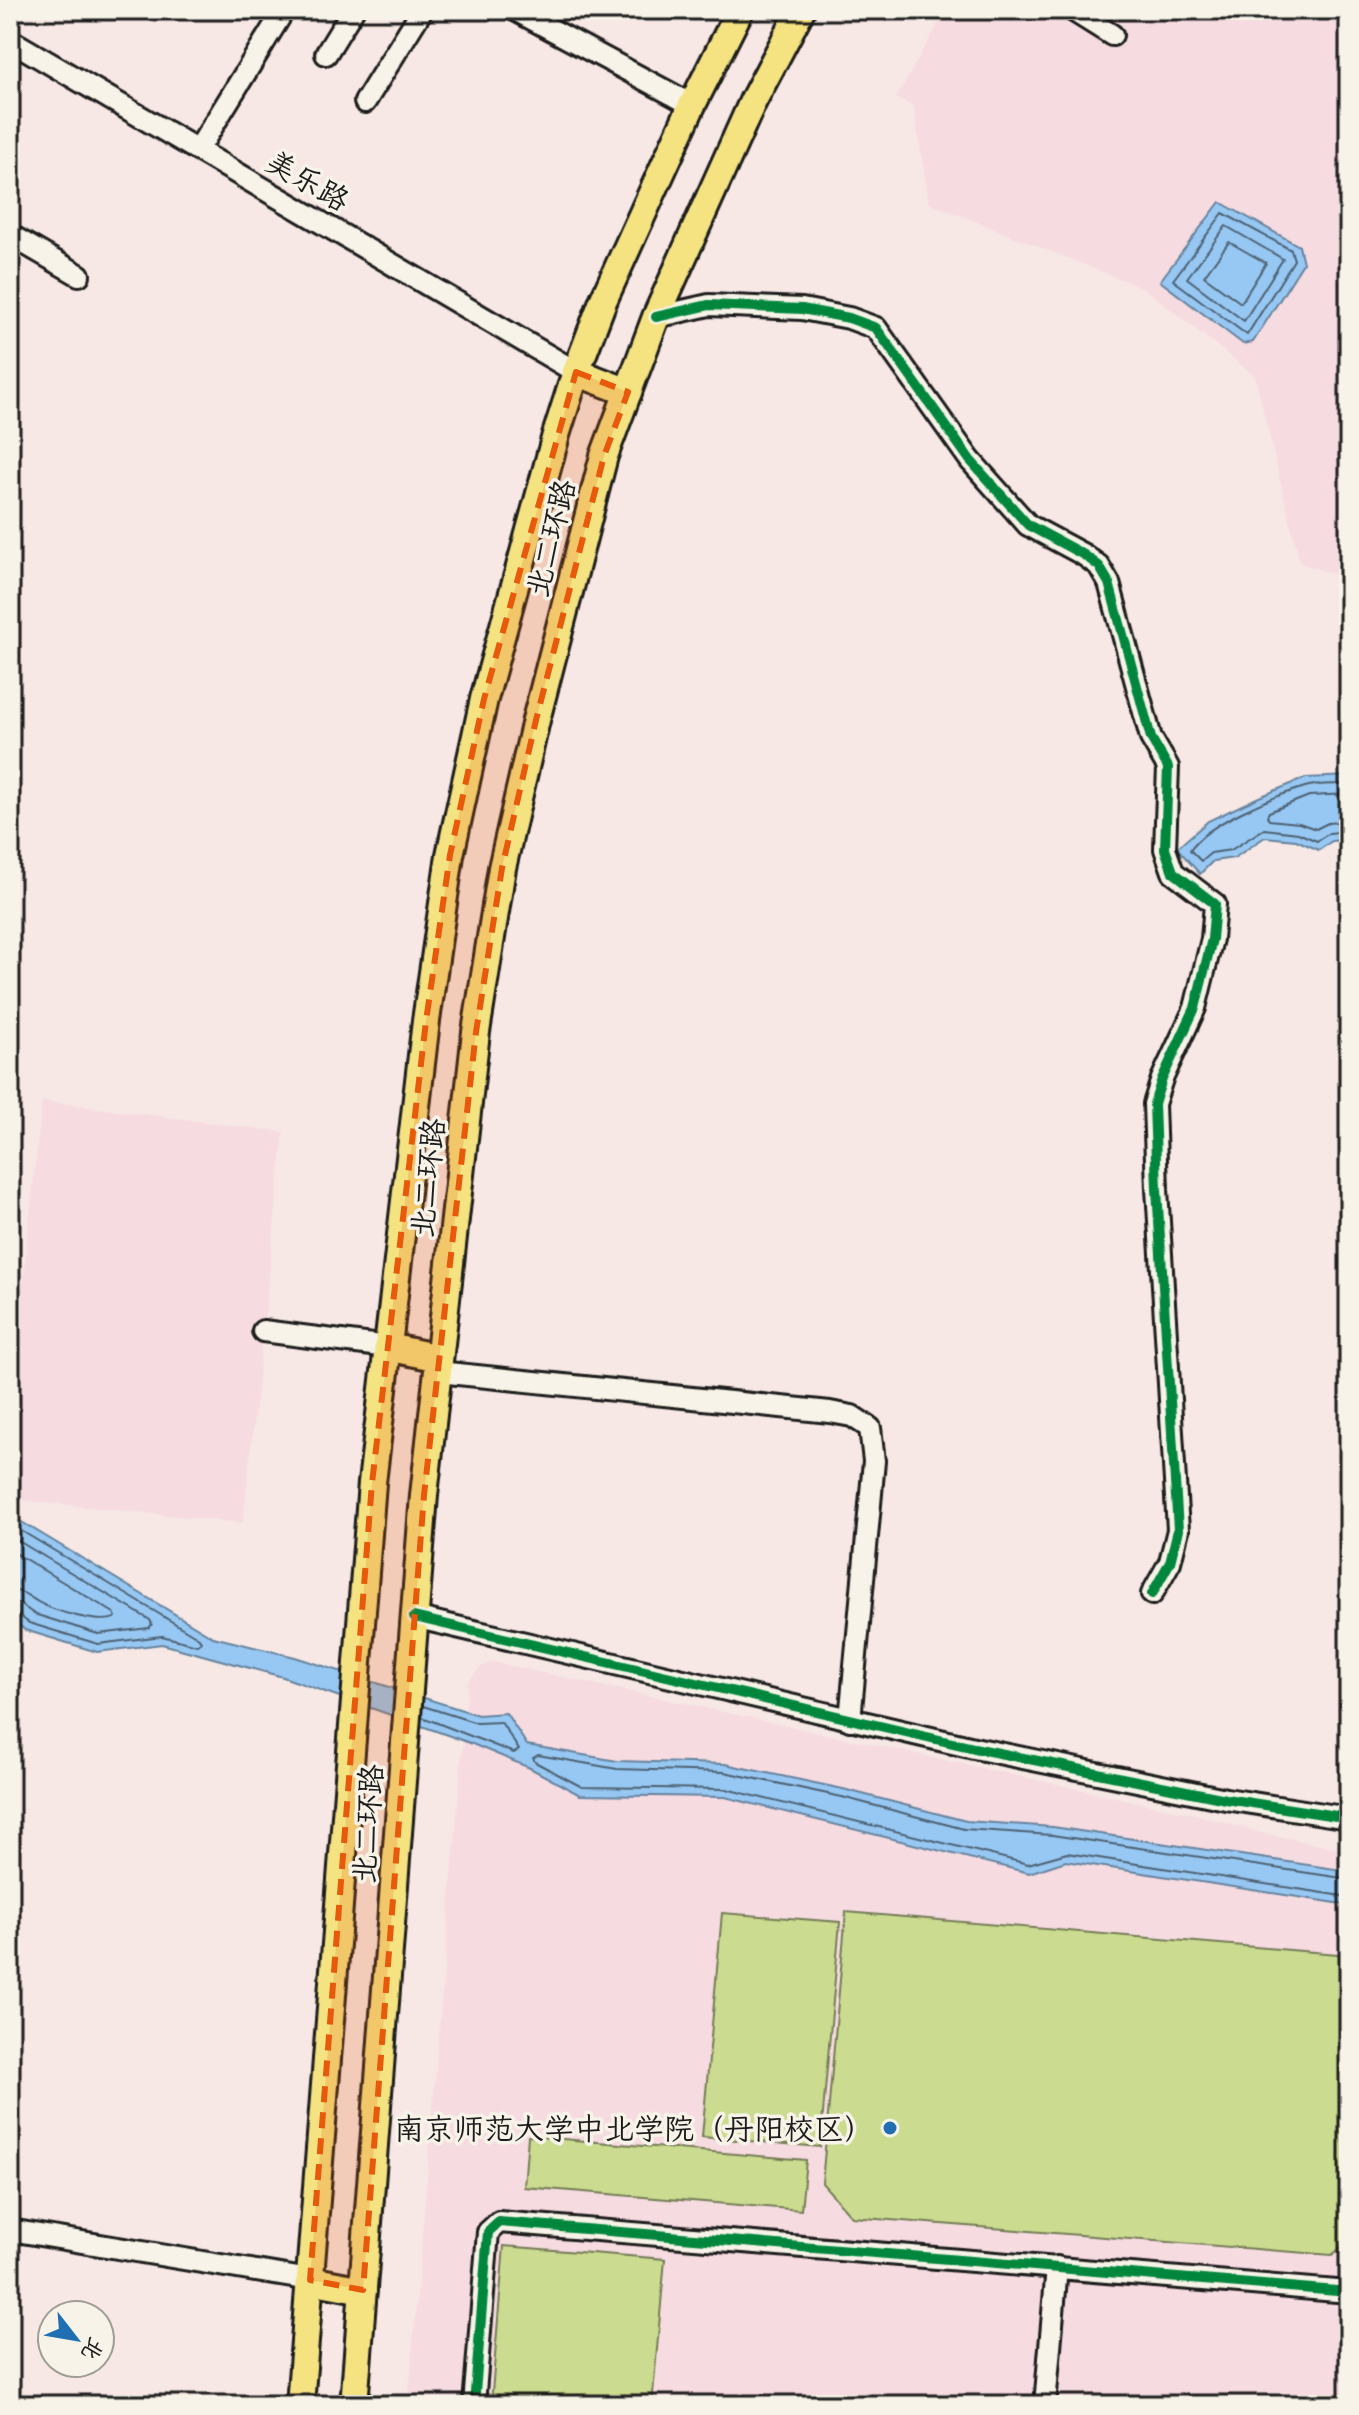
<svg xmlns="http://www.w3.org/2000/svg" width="1359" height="2415" viewBox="0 0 1359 2415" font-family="'Patrick Hand','LXGW WenKai TC',sans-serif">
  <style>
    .built { fill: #f6dbe1 }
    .green { fill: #cbdc90; stroke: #747c56; stroke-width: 2 }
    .water { fill: #97c8f3; stroke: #66839d; stroke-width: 2 }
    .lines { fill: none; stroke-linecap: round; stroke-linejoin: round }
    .shore { stroke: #4d6172; stroke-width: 2 }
    .minor-casing { stroke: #1c1c1c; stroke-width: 26 }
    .major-casing { stroke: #1c1c1c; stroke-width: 32 }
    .minor { stroke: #f7f3e8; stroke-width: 20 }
    .major { stroke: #f5e382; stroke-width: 26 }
    .cycleway-casing { stroke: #f7f3e8; stroke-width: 15 }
    .cycleway { stroke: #00873e; stroke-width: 10 }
    .marked { fill: #e8590c; fill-opacity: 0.2; stroke: #e8590c; stroke-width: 6; stroke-dasharray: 16 10; stroke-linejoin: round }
    .poi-dot { fill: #1f6fb2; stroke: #f7f3e8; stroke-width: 3 }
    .labels { text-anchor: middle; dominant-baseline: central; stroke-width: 7; stroke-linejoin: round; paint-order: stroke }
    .street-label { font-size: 30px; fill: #1c1c1c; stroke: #f7f3e8 }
    .poi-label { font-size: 30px; fill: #1c1c1c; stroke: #f7f3e8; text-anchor: end }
  </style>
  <rect width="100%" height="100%" fill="#f7e8e5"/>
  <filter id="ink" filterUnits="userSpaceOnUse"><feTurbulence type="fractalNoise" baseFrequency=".0125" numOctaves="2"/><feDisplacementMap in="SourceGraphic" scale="16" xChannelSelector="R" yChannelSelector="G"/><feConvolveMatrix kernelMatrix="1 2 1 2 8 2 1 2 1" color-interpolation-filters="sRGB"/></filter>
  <g filter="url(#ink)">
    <!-- built -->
    <g class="built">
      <polygon points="946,10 1349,10 1349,579 1300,563 1255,376 1145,289 929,203 914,107 896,98"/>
      <polygon points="42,1101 284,1132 243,1523 10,1499 10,1403"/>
      <polygon points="493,1662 1194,1814 1254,1831 1349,1851 1349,2405 408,2405 468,1682 481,1667"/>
    </g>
    <!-- green -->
    <g class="green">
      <polygon points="846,1912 1349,1955 1349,2241 1332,2255 852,2217 822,2183"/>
      <polygon points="722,1913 840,1922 820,2147 702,2137"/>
      <polygon points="528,2136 806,2160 801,2210 524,2187"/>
      <polygon points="504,2246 665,2259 652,2405 491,2405"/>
    </g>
    <!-- water -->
    <g class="water">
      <polygon points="1220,202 1299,246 1303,263 1253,342 1243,344 1160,281"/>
      <polygon points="1349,776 1349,839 1332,841 1319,850 1296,840 1265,837 1234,858 1213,861 1200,874 1177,848 1208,821 1259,797 1306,778"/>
      <polygon points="10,935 21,1069 10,1109"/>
      <polygon points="10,1515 213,1637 295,1657 478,1715 506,1713 527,1745 617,1761 725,1764 843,1789 966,1821 1053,1827 1349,1871 1349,1905 1066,1861 1029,1873 725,1797 580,1795 530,1768 470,1743 283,1677 162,1644 97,1652 25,1630 10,1618"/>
    </g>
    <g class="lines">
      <!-- shore -->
      <g class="shore">
        <polygon points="1223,213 1291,250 1294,260 1247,335 1173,280"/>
        <polygon points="1226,226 1283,259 1244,321 1187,278"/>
        <polygon points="1229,242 1266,263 1241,303 1204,276"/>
        <path d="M1349,784c-14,1 -31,-1 -44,3 -31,9 -98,36 -115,63l11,11 10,-8 20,-3 33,-21 34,4 19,8 12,-8 20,-2"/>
        <polyline points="1349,794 1309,796 1269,812 1267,816 1269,820 1299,823 1316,829 1328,823 1349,821"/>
        <polyline points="10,1524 199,1638 201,1642 197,1645 162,1636 98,1644 29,1623 17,1614 10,1613"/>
        <polyline points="10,1536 150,1620 152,1624 149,1628 98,1634 34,1614 20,1604 10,1602"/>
        <path d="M10,1550l104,63 2,4c-13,9 -63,-6 -78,-15 -10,-6 -15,-11 -28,-12"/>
        <polyline points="422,1717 514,1753 519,1750 501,1722 477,1723 423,1706"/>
        <polyline points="1349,1879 1052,1835 964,1829 842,1797 724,1772 617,1769 538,1755 533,1758 535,1762 582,1787 726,1789 1028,1864 1067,1853 1349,1897"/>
      </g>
      <defs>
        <g id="minor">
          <polyline points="515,10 692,105"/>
          <polyline points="1072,10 1112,35"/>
          <polyline points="10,40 576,372"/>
          <polyline points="326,54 353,10"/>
          <polyline points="365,102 422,10"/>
          <polyline points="198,150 284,10"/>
          <polyline points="10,235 79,275"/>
          <polyline points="656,317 709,305 802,309 849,318 876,328 970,460 1028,525 1084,555 1099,566 1109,583 1151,738 1168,767 1165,849 1173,872 1215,904 1212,939 1195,1008 1162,1079 1154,1104 1157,1189 1178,1530 1170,1562 1152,1594"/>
          <polyline points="263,1331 388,1347"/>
          <polyline points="438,1372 830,1412 852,1416 870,1428 874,1461 850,1720"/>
          <polyline points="414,1617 974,1748 1226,1799 1349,1818"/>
          <polyline points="10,2230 310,2280"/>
          <polyline points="474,2405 488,2232 499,2222 1349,2292"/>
          <polyline points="1045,2405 1057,2267"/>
        </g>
        <g id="major">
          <polyline points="576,372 628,392"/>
          <polyline points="388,1347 439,1358"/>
          <polyline points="310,2280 363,2290"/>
          <polyline points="300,2405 372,1483 426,1021 450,855 484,699 556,435 576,372 603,301 692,105 740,10"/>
          <polyline points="354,2405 424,1495 476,1032 502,868 536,720 604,456 656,317 753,101 801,10"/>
        </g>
      </defs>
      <!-- minor casing -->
      <use href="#minor" class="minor-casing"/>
      <!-- major casing -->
      <use href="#major" class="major-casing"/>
      <!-- minor -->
      <use href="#minor" class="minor"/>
      <!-- major -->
      <use href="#major" class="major"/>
      <defs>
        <g id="cycleway">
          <polyline points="656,317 709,305 802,309 849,318 876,328 970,460 1028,525 1084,555 1099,566 1109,583 1151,738 1168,767 1165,849 1173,872 1215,904 1212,939 1195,1008 1162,1079 1154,1104 1157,1189 1178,1530 1170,1562 1152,1594"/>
          <polyline points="414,1617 974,1748 1226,1799 1349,1818"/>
          <polyline points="474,2405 488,2232 499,2222 1349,2292"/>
        </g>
      </defs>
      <!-- cycleway casing -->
      <use href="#cycleway" class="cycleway-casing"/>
      <!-- cycleway -->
      <use href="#cycleway" class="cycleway"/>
    </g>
  </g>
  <!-- marked area -->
  <path class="marked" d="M576,372l52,20 -24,64 -68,264 -34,148 -26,164 -52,463 -61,795 -53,-10 62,-797 54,-462 24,-166 34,-156z"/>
  <!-- markers -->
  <circle class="poi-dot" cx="890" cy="2128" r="8"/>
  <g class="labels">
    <!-- street labels -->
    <g class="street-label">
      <text transform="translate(308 180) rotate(30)">美乐路</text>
      <text transform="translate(550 538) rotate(-76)">北二环路</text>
      <text transform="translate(427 1178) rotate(-84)">北二环路</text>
      <text transform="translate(367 1824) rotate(-86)">北二环路</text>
    </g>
    <!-- poi labels -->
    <g class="poi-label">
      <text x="874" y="2128">南京师范大学中北学院（丹阳校区）</text>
    </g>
  </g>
  <!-- margin -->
  <rect width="1359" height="2415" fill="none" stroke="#f7f3e8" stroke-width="40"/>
  <rect x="20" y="20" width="1319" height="2375" fill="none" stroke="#1c1c1c" stroke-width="3" filter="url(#ink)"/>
  <!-- north arrow -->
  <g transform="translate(76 2339) rotate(121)"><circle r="38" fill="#f7f3e8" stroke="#9f9d96" stroke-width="2"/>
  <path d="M0-6L14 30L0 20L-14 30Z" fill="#1f6fb2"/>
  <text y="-12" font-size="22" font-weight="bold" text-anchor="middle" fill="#1c1c1c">北</text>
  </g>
</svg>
